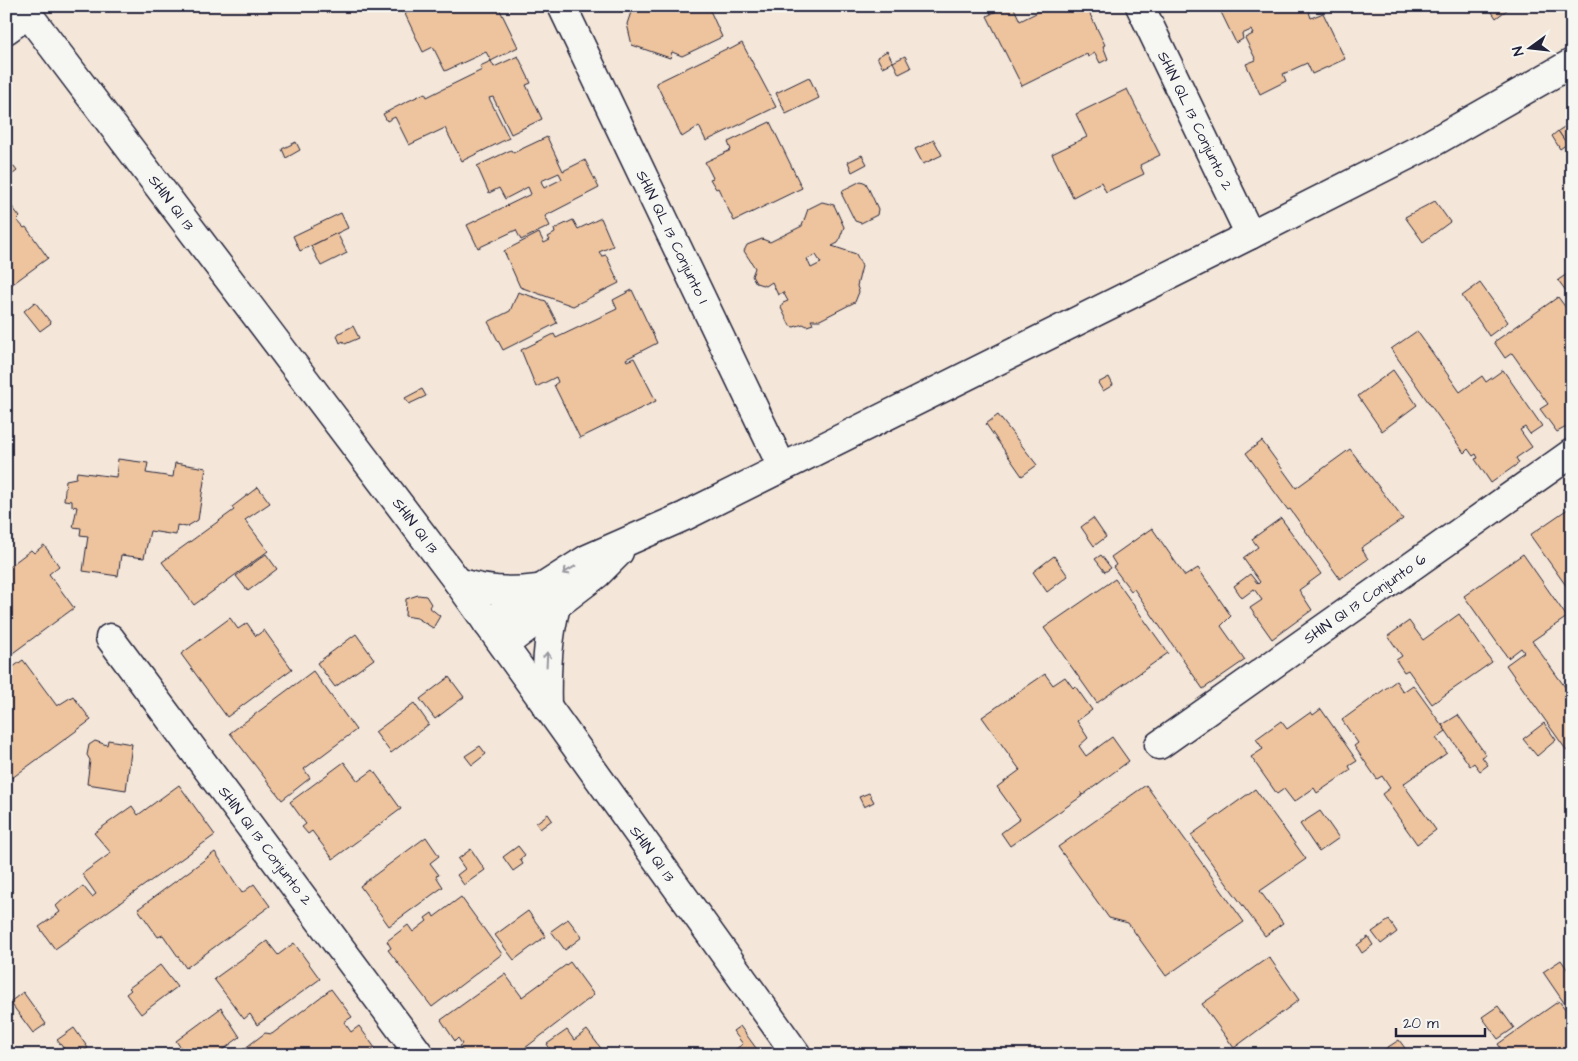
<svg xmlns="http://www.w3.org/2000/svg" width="1578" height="1061" viewBox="0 0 1578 1061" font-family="'Architects Daughter',sans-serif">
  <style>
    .building { fill: #eec49e; stroke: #22223b; fill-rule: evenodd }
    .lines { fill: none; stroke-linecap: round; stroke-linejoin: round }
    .minor-casing { stroke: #22223b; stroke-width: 31 }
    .minor { stroke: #f6f6f2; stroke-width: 28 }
    .oneway { stroke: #9797a0 }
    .labels { text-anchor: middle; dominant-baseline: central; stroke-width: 4.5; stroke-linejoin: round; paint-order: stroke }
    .street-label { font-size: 15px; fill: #22223b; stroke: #f6f6f2 }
  </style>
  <rect width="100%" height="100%" fill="#f4e7d9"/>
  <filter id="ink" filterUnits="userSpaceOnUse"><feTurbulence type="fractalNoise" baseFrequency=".02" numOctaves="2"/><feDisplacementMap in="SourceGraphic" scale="10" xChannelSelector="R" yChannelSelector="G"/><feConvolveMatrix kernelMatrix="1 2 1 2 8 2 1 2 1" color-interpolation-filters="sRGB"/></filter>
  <g filter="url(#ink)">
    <!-- building -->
    <g class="building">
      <polygon points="420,6 498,6 518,47 491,61 486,52 445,71 433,47 423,52 405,14"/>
      <polygon points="633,6 708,6 722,37 682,56 672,52 670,58 632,45 627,24"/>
      <polygon points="987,6 1006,6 991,14"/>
      <polygon points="1006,6 1013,6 1020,21 1050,6 1086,6 1105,45 1103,46 1108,59 1100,63 1095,53 1088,57 1087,54 1022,86 987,16"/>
      <polygon points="1221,6 1307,6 1311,18 1323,13 1345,59 1312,74 1307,63 1283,74 1286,81 1260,94 1246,64 1256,60 1245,38 1253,34 1251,30 1242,34 1243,39 1236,43 1219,8"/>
      <polygon points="1488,6 1512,6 1496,18"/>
      <polygon points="742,43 776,107 706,141 699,126 682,137 656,83 728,48 729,50"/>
      <polygon points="887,51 893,62 882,67 877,57"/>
      <polygon points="518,56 531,83 526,85 542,119 511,134 493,97 489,98 509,138 462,161 445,128 409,145 395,117 387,121 383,114 404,103 425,93 427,97 443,89 482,70 480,66 491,61 494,67"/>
      <polygon points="905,56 911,68 899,74 893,62"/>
      <polygon points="809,77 819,98 786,114 776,93"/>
      <polygon points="1127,89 1160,155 1140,165 1144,174 1106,192 1101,182 1073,197 1052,154 1087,137 1076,114"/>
      <polygon points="770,122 802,188 734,221 718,188 716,189 710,179 713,178 705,162 731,150 728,142"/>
      <polygon points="1572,122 1572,141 1567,144 1558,131"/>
      <polygon points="1558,131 1567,144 1560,149 1552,136"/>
      <path d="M547,137l16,34 22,-11 14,28 -54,28 5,10 -29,14 -5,-10 -38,18 -11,-23 64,-31 -3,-7 -23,12 -6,-11 -10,5 -12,-27 34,-16 2,3zM559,173l3,6 -18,9 -3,-7z"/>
      <polygon points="934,140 942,155 923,164 915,149"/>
      <polygon points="296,142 300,150 286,158 282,149"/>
      <polygon points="862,155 867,164 852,172 848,162"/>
      <polygon points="6,157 17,171 6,179"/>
      <polygon points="861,181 866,183 878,209 877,215 861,223 855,221 842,195 843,190"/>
      <polygon points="6,199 20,217 17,220 24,228 26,227 48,258 7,288"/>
      <polygon points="1435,201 1450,222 1423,242 1405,217"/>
      <path d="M822,202l12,3 10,22 -6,16 -6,3 24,8 6,12 -5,20 2,6 -4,10 -35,18h-9l2,4 -6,2 -4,-2 -9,3 -4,-1 -9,-18 2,-5 5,-2 -5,-9 -5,3 -6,-13 -6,4 -10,-3 -4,-7 3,-8 -11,-17 3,-6 15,-6 8,3 32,-16 6,-17zM816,255l5,8 -10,5 -4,-9z"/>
      <polygon points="341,213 348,228 300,251 293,236"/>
      <polygon points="601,218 613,246 599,252 602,256 606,255 619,283 573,306 520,287 504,251 539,233 544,243 550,240 548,237 555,233 554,229 573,220 578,229"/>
      <polygon points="337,233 347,253 321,266 311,246"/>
      <polygon points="1572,271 1572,299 1558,280"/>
      <polygon points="1480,283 1508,322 1489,336 1462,296"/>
      <polygon points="632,290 657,343 626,359 627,361 634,358 656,401 580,438 554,385 558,382 556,377 536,387 521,350 554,334 556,338 617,309 613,300"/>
      <polygon points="518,292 546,301 557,323 503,350 488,322 510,311"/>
      <polygon points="1558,297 1572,316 1572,424 1557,432 1540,409 1548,404 1512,353 1505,358 1494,342"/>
      <polygon points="35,302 51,323 40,331 24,311"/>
      <polygon points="353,326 359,338 345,344 343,341 340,343 337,336 339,333"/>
      <polygon points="1417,331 1460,392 1482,376 1486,382 1503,370 1542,426 1530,434 1525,427 1520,430 1532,447 1516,458 1519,463 1491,483 1475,459 1478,458 1476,454 1473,456 1468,449 1464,453 1391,349"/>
      <polygon points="1393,370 1417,405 1382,431 1358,396"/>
      <polygon points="1109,377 1113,385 1103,391 1098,383"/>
      <polygon points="422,389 426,396 409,404 405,398"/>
      <polygon points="998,415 1037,465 1022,476 986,424"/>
      <polygon points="1262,441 1296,488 1350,449 1403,519 1361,548 1368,559 1340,579 1290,509 1288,510 1246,453"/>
      <polygon points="118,459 148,463 146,473 173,477 175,463 206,468 198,520 186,527 177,525 176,535 150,531 144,558 121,555 118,576 83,571 88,536 80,535 81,528 73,527 77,507 72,506 72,501 64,500 66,480 76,478 77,472 116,477"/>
      <polygon points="258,487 270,503 245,520 268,551 194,605 162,562 234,510 232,507"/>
      <polygon points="1572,506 1572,594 1530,535"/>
      <polygon points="1093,518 1106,537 1094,546 1081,527"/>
      <polygon points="1281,518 1321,574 1299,590 1312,610 1272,639 1250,608 1262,600 1254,589 1242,598 1234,586 1250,574 1258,584 1260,582 1243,558 1258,547 1252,539"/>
      <polygon points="1152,528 1185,576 1198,568 1231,616 1221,626 1245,660 1203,689 1134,589 1131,591 1113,567 1116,565 1111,557"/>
      <polygon points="44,545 59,566 49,574 74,608 6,658 6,569 31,550 34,553"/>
      <polygon points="266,554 277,569 248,591 236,576"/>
      <polygon points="1523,554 1567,617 1532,641 1565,687 1572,682 1572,758 1506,665 1524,652 1521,648 1508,658 1464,596"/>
      <polygon points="1101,555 1111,568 1105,572 1095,559"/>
      <polygon points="1054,556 1068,576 1047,592 1033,572"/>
      <polygon points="1115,579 1168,653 1097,703 1044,628"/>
      <polygon points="418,595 426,596 431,604 429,607 440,616 433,628 417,618 405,616 406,599"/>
      <polygon points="1459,614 1492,662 1432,704 1408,670 1404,672 1396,660 1402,656 1388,636 1409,621 1423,640"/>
      <polygon points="230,618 238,629 247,623 256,636 264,630 292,669 227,717 181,654"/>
      <polygon points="356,634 374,659 335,687 317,663"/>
      <polygon points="23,660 57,706 73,696 91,720 12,778 6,770 6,672"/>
      <polygon points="313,671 356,730 304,769 310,778 282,800 230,733"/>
      <polygon points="1045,674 1053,685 1065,677 1073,688 1075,686 1092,710 1077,721 1088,738 1079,746 1086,756 1112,737 1129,761 1083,795 1081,792 1082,796 1010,846 1001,833 1020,819 997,787 1020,770 982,717"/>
      <polygon points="449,677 464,697 435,719 420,699"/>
      <polygon points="1396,681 1403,692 1413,685 1446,731 1436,738 1447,753 1403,784 1436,830 1417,844 1382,794 1390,788 1382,776 1377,779 1354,746 1358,743 1342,720"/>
      <polygon points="414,703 429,724 391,753 375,732"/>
      <polygon points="1321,709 1357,761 1349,766 1351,770 1317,793 1314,788 1294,802 1284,789 1277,794 1251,757 1263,749 1256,739 1281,721 1287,729 1311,712 1313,715"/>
      <polygon points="1458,715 1486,755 1482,757 1488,765 1480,771 1474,763 1470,766 1442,725"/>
      <polygon points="1544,723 1556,740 1537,756 1523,739"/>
      <polygon points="108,740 132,744 126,790 87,784 90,760 87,755 89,745 95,741 107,745"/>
      <polygon points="480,746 486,754 472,765 465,756"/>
      <polygon points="344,762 358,781 373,770 401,809 333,859 312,831 308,834 302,827 306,824 290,802"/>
      <polygon points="179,785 215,835 55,949 39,927 60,912 56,906 67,896 69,897 83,886 92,897 96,894 82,874 111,853 94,833 132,806 138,815"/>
      <polygon points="1146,785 1244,922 1166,976 1128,923 1109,918 1058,847"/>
      <polygon points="1255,789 1306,859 1260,891 1283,923 1265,936 1191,835"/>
      <polygon points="869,793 874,802 864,807 859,797"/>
      <polygon points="1320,811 1339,838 1319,852 1300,824"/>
      <polygon points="548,814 552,820 540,829 536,823"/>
      <polygon points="426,837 439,856 430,863 439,875 436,876 443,887 389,926 360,886"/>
      <polygon points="518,846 525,855 520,859 523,864 513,871 503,857"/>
      <polygon points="471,849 485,870 464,885 457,875 465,869 458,859"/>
      <polygon points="215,852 242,893 254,884 270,906 186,968 163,935 158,937 138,909"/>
      <polygon points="461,897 502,954 432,1007 388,950 391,948 387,941 408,925 413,932 427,921 425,918 432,913 434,917"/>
      <polygon points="528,911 546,936 514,960 495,935"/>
      <polygon points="568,919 582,937 565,950 551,931"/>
      <polygon points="1389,920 1397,932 1381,944 1372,932"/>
      <polygon points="1368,937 1373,945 1362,953 1357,945"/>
      <polygon points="267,941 278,955 294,943 320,979 257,1025 250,1014 244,1019 214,979"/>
      <polygon points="1269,957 1299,1000 1234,1048 1202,1004"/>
      <polygon points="1561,960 1572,976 1571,1013 1543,972"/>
      <polygon points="570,962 594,995 516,1055 466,1055 459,1046 462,1044 458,1038 455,1041 441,1020 505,974 522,997"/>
      <polygon points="160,965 177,987 141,1014 126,994 131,990 129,988"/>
      <polygon points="331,989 352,1017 344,1022 351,1032 359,1026 375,1048 366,1055 236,1055 265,1033 272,1034"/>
      <polygon points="23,992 46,1024 33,1033 10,1002"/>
      <polygon points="1559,1001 1572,1018 1572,1055 1505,1055 1498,1044"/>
      <polygon points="1498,1006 1514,1028 1498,1039 1482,1017"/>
      <polygon points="221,1008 240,1037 216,1055 186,1055 176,1041"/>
      <polygon points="740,1026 761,1055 736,1055 733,1051 743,1044 733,1031"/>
      <polygon points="74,1028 88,1048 78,1055 69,1055 57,1040"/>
      <polygon points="567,1030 574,1040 587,1030 603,1051 597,1055 542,1055 550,1049 547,1044"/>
      <polygon points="1399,1040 1410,1055 1385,1055 1382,1051"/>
    </g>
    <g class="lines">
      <defs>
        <g id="minor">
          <polyline points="22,6 458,582 797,1055"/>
          <polyline points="562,6 782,467"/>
          <polyline points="1140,6 1250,235"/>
          <polyline points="6,30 28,14"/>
          <path d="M458,582c26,9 50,11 78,7"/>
          <polyline points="487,623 587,559 685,516 1250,235 1430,144 1572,63"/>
          <polyline points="110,638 420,1055"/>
          <polyline points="504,645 597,574 619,552"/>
          <path d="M547,708c-1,-35 0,-68 9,-102"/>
          <polyline points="1159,745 1572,453"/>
        </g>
      </defs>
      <!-- minor casing -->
      <use href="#minor" class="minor-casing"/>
      <!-- minor -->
      <use href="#minor" class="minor"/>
    </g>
    <!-- one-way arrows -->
    <defs><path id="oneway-shaft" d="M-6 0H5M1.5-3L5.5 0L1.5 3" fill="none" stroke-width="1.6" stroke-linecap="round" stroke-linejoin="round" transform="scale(1.25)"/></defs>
    <g class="oneway">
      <use href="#oneway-shaft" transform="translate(569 570) rotate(149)"/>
      <use href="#oneway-shaft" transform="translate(547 659) rotate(-87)"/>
    </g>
  </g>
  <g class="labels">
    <!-- street labels -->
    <g class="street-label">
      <text transform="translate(1195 121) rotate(64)">SHIN QL 13 Conjunto 2</text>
      <text transform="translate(171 203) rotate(53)">SHIN QI 13</text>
      <text transform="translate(672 237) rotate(64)">SHIN QL 13 Conjunto 1</text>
      <text transform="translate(415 526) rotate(53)">SHIN QI 13</text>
      <text transform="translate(1365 599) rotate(-35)">SHIN QI 13 Conjunto 6</text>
      <text transform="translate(265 846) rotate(53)">SHIN QI 13 Conjunto 2</text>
      <text transform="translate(652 854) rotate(54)">SHIN QI 13</text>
    </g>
  </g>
  <!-- margin -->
  <rect width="1578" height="1061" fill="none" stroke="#f6f6f2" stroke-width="25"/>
  <rect x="12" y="12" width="1553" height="1036" fill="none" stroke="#22223b" stroke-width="2" filter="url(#ink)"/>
  <!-- north arrow -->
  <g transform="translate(1530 48) rotate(255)" stroke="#f6f6f2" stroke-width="4" paint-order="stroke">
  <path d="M0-4L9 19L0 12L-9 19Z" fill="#22223b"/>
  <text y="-8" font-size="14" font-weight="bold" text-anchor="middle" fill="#22223b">N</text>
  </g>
  <!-- scale -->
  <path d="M1396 1028v8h89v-8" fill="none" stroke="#22223b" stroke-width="2.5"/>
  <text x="1403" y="1028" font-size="15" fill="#22223b" stroke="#f6f6f2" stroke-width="4" paint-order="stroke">20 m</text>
</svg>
